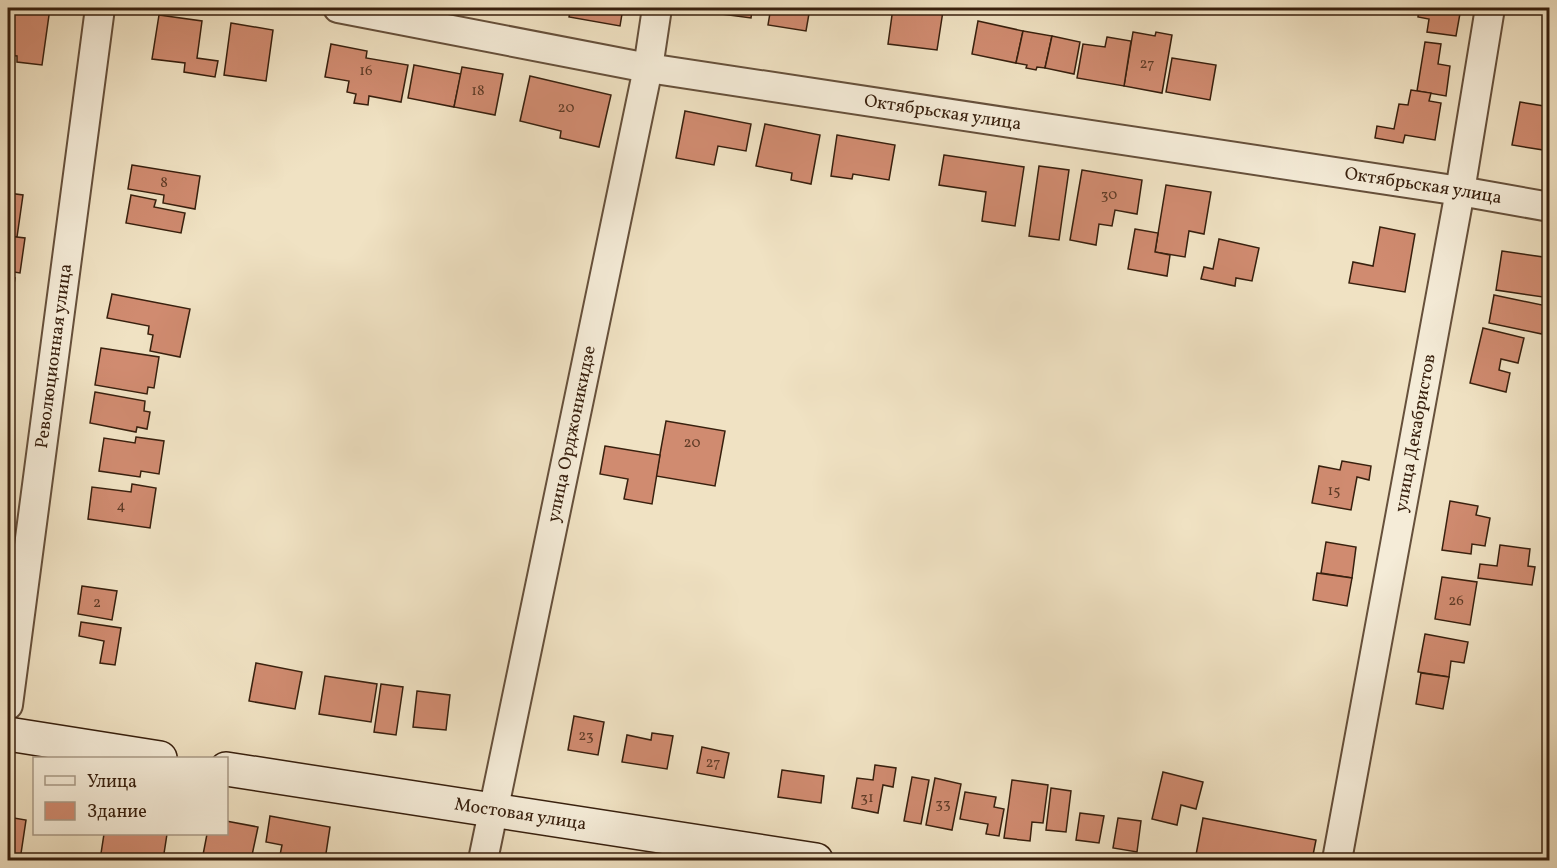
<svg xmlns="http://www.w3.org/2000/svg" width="1557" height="868" viewBox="0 0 1557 868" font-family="Vollkorn,serif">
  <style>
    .building { fill: #d08b70; stroke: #38200e; stroke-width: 1.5 }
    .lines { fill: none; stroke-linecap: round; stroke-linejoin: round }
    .street-casing { stroke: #66503b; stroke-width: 32 }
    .secondary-casing { stroke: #38200e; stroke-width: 36 }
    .street { stroke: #f5ecd8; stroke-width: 28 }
    .secondary { stroke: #f5ecd8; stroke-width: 33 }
    .labels { text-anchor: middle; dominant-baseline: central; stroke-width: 5; stroke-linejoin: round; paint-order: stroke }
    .number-label { font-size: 15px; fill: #5e3b26 }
    .street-label { font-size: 18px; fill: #38200e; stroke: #f5ecd8 }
  </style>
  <rect width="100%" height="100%" fill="#f0e2c3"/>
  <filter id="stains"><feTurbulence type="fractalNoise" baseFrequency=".00333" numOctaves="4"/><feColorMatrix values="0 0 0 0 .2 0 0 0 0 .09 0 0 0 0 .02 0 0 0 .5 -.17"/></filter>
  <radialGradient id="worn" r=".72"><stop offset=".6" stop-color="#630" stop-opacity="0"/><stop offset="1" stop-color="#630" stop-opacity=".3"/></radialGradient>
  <!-- building -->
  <g class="building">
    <polygon points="8,8 50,8 42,65 17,62 17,56 8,55"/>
    <polygon points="571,8 623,8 620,26 569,17"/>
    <polygon points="723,8 810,8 806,31 768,25 770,13 752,10 751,18 722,14"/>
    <polygon points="893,8 917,8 943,11 937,50 888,44"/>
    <polygon points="1419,8 1461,8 1456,36 1427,32 1429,19 1418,17"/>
    <polygon points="159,15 202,21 197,58 218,61 215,77 184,72 185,63 152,59"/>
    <polygon points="978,21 1023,31 1016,63 972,54"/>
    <polygon points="231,23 273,30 266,81 224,75"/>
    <polygon points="1023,31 1052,36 1045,68 1037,67 1036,70 1026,68 1027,65 1016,63"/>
    <polygon points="1133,32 1155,36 1156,32 1172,35 1162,93 1124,86"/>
    <polygon points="1052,36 1080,42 1074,74 1045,68"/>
    <polygon points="1107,37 1131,41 1124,86 1077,78 1083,44 1105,47"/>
    <polygon points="1425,42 1441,44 1438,64 1450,66 1446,96 1417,91"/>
    <polygon points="331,44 367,51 366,58 408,65 401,102 369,96 368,105 354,103 356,94 347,92 349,81 325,77"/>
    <polygon points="1172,58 1216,65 1210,100 1166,92"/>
    <polygon points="414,65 461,74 454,107 408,98"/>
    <polygon points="462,67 503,74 495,115 454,107"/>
    <polygon points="530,76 611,95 599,147 560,138 561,131 520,121"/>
    <polygon points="1411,90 1431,93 1429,101 1441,103 1435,140 1405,135 1403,143 1375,138 1377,126 1394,129 1399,104 1408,105"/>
    <polygon points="1520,102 1550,107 1550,151 1512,145"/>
    <polygon points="685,111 751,124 746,151 718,146 714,165 676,158"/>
    <polygon points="765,124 820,135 811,184 791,180 792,173 756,166"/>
    <polygon points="837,135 895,145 889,180 853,174 852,179 831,176"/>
    <polygon points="944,155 1024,167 1015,226 982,221 986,192 939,185"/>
    <polygon points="132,165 200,176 195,209 163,203 164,195 128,189"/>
    <polygon points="1039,166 1069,170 1059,240 1029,236"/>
    <polygon points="1082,170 1142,180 1137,214 1115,210 1112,226 1099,224 1096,245 1070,240"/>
    <polygon points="1166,185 1211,192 1204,234 1189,231 1185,257 1155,252"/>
    <polygon points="8,193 23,195 17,237 8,236"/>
    <polygon points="131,195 156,200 154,207 185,213 181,233 126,223"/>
    <polygon points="1380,227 1415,234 1405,292 1349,283 1353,262 1373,266"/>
    <polygon points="1135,229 1158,233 1155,252 1170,255 1167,276 1128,269"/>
    <polygon points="8,236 25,238 20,273 8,271"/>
    <polygon points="1219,239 1259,248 1252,281 1236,278 1235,286 1201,279 1204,267 1213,269"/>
    <polygon points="1502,251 1550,258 1550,298 1496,290"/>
    <polygon points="8,277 15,278 8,323"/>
    <polygon points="112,294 190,309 180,357 150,351 153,335 148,334 149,326 107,318"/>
    <polygon points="1494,295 1547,306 1542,334 1489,323"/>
    <polygon points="1483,328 1524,338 1518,363 1501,359 1499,370 1510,373 1506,392 1470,383"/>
    <polygon points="101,348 159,357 154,388 148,387 147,394 95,385"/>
    <polygon points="95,392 145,401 144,411 150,412 147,429 137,427 136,432 90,423"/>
    <polygon points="666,421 725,431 715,486 656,476"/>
    <polygon points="136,437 164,441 159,474 141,471 140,477 99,471 104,438 135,443"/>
    <polygon points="605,446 660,455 652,504 624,499 628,479 600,474"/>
    <polygon points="1342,461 1371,466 1369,480 1357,477 1351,510 1312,503 1319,466 1340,470"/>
    <polygon points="132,484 156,488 150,528 88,519 92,487 131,492"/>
    <polygon points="1450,501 1478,506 1476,515 1490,518 1485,546 1472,544 1471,554 1442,550"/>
    <polygon points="1326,542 1356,547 1352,578 1321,573"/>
    <polygon points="1500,545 1530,549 1528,566 1535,567 1532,585 1478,578 1480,564 1497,566"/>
    <polygon points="1317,573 1352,578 1347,606 1313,600"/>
    <polygon points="1442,577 1477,582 1470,625 1435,619"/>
    <polygon points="82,586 117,591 112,620 78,614"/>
    <polygon points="81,622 121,628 115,665 100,663 104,641 79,636"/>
    <polygon points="1425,634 1468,642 1464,663 1451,661 1449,677 1418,672"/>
    <polygon points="256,663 302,672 295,709 249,701"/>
    <polygon points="1421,673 1449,677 1443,709 1416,704"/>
    <polygon points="325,676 377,684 371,722 319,714"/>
    <polygon points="381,684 403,687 396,735 374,732"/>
    <polygon points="417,691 450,695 446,730 413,727"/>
    <polygon points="574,716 604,722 598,755 568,750"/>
    <polygon points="652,733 673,736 667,769 622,762 627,735 651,740"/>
    <polygon points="702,747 729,753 724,778 697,773"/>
    <polygon points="875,765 896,768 893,787 883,785 878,813 852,808 857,778 873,780"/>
    <polygon points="782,770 824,776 821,803 778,797"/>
    <polygon points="1163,772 1203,782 1196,809 1181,805 1177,825 1152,819"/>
    <polygon points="912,777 929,780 921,824 904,821"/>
    <polygon points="935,778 961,784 952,830 926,825"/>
    <polygon points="1012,780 1048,785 1043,823 1032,822 1030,841 1004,838"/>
    <polygon points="1051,788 1071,791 1066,832 1046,830"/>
    <polygon points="965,792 996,797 994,807 1004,809 999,836 986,834 988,824 960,819"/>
    <polygon points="1080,813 1104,816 1099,843 1076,840"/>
    <polygon points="270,816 330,827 325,860 279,860 282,845 266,842"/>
    <polygon points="8,817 26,820 20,860 8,860"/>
    <polygon points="1118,818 1141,821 1137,852 1113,848"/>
    <polygon points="1203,818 1316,840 1312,860 1195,860"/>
    <polygon points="226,821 258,827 251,860 226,858 226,860 202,860 207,834 226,834"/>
    <polygon points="104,834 167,834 163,860 100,860"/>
  </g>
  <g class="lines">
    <defs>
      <g id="street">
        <path id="s1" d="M338,8l310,60 812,123 90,16"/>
        <path id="s2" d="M8,705l92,-697"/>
        <path id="s3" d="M483,860l165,-792 9,-60"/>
        <path id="s4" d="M1337,860l123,-669 30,-183"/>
      </g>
      <g id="secondary">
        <polyline points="8,734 160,758"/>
        <path id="s5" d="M226,769l590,91"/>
      </g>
    </defs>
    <!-- street casing -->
    <use href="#street" class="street-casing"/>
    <!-- secondary casing -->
    <use href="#secondary" class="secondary-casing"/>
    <!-- street -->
    <use href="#street" class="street"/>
    <!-- secondary -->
    <use href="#secondary" class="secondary"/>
  </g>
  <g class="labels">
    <!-- number labels -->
    <g class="number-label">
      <text x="1147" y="64">27</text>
      <text x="366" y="71">16</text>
      <text x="478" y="91">18</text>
      <text x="566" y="108">20</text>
      <text x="164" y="183">8</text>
      <text x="1109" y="195">30</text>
      <text x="692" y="443">20</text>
      <text x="1334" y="491">15</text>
      <text x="121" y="506">4</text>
      <text x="1456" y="601">26</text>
      <text x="97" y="603">2</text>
      <text x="586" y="736">23</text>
      <text x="713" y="763">27</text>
      <text x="867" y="798">31</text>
      <text x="943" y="804">33</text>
    </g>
    <!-- street labels -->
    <g class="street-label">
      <text stroke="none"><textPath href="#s1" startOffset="614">Октябрьская улица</textPath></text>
      <text stroke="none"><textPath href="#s1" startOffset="1100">Октябрьская улица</textPath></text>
      <text stroke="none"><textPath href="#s2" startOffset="352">Революционная улица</textPath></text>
      <text stroke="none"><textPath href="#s3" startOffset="435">улица Орджоникидзе</textPath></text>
      <text stroke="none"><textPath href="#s4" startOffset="434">улица Декабристов</textPath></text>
      <text stroke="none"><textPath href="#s5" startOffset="298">Мостовая улица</textPath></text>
    </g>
  </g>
  <!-- margin -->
  <rect width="1557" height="868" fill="none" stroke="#f0e2c3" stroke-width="30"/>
  <rect x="9" y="9" width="1539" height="850" fill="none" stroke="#38200e" stroke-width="3"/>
  <rect x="15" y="15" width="1527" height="838" fill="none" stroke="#38200e" stroke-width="1.5"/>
  <!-- legend -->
  <rect x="33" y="757" width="195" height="78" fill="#f5ecd8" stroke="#a99a87" stroke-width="1.5"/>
  <rect x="45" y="776" width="30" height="9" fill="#f5ecd8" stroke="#a99a87" stroke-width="1.5"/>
  <text x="87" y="787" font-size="18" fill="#38200e">Улица</text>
  <rect x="45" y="802" width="30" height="18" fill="#d08b70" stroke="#a99a87" stroke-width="1.5"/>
  <text x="87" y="817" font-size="18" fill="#38200e">Здание</text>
  <rect width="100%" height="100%" filter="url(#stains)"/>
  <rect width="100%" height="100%" fill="url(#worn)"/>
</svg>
